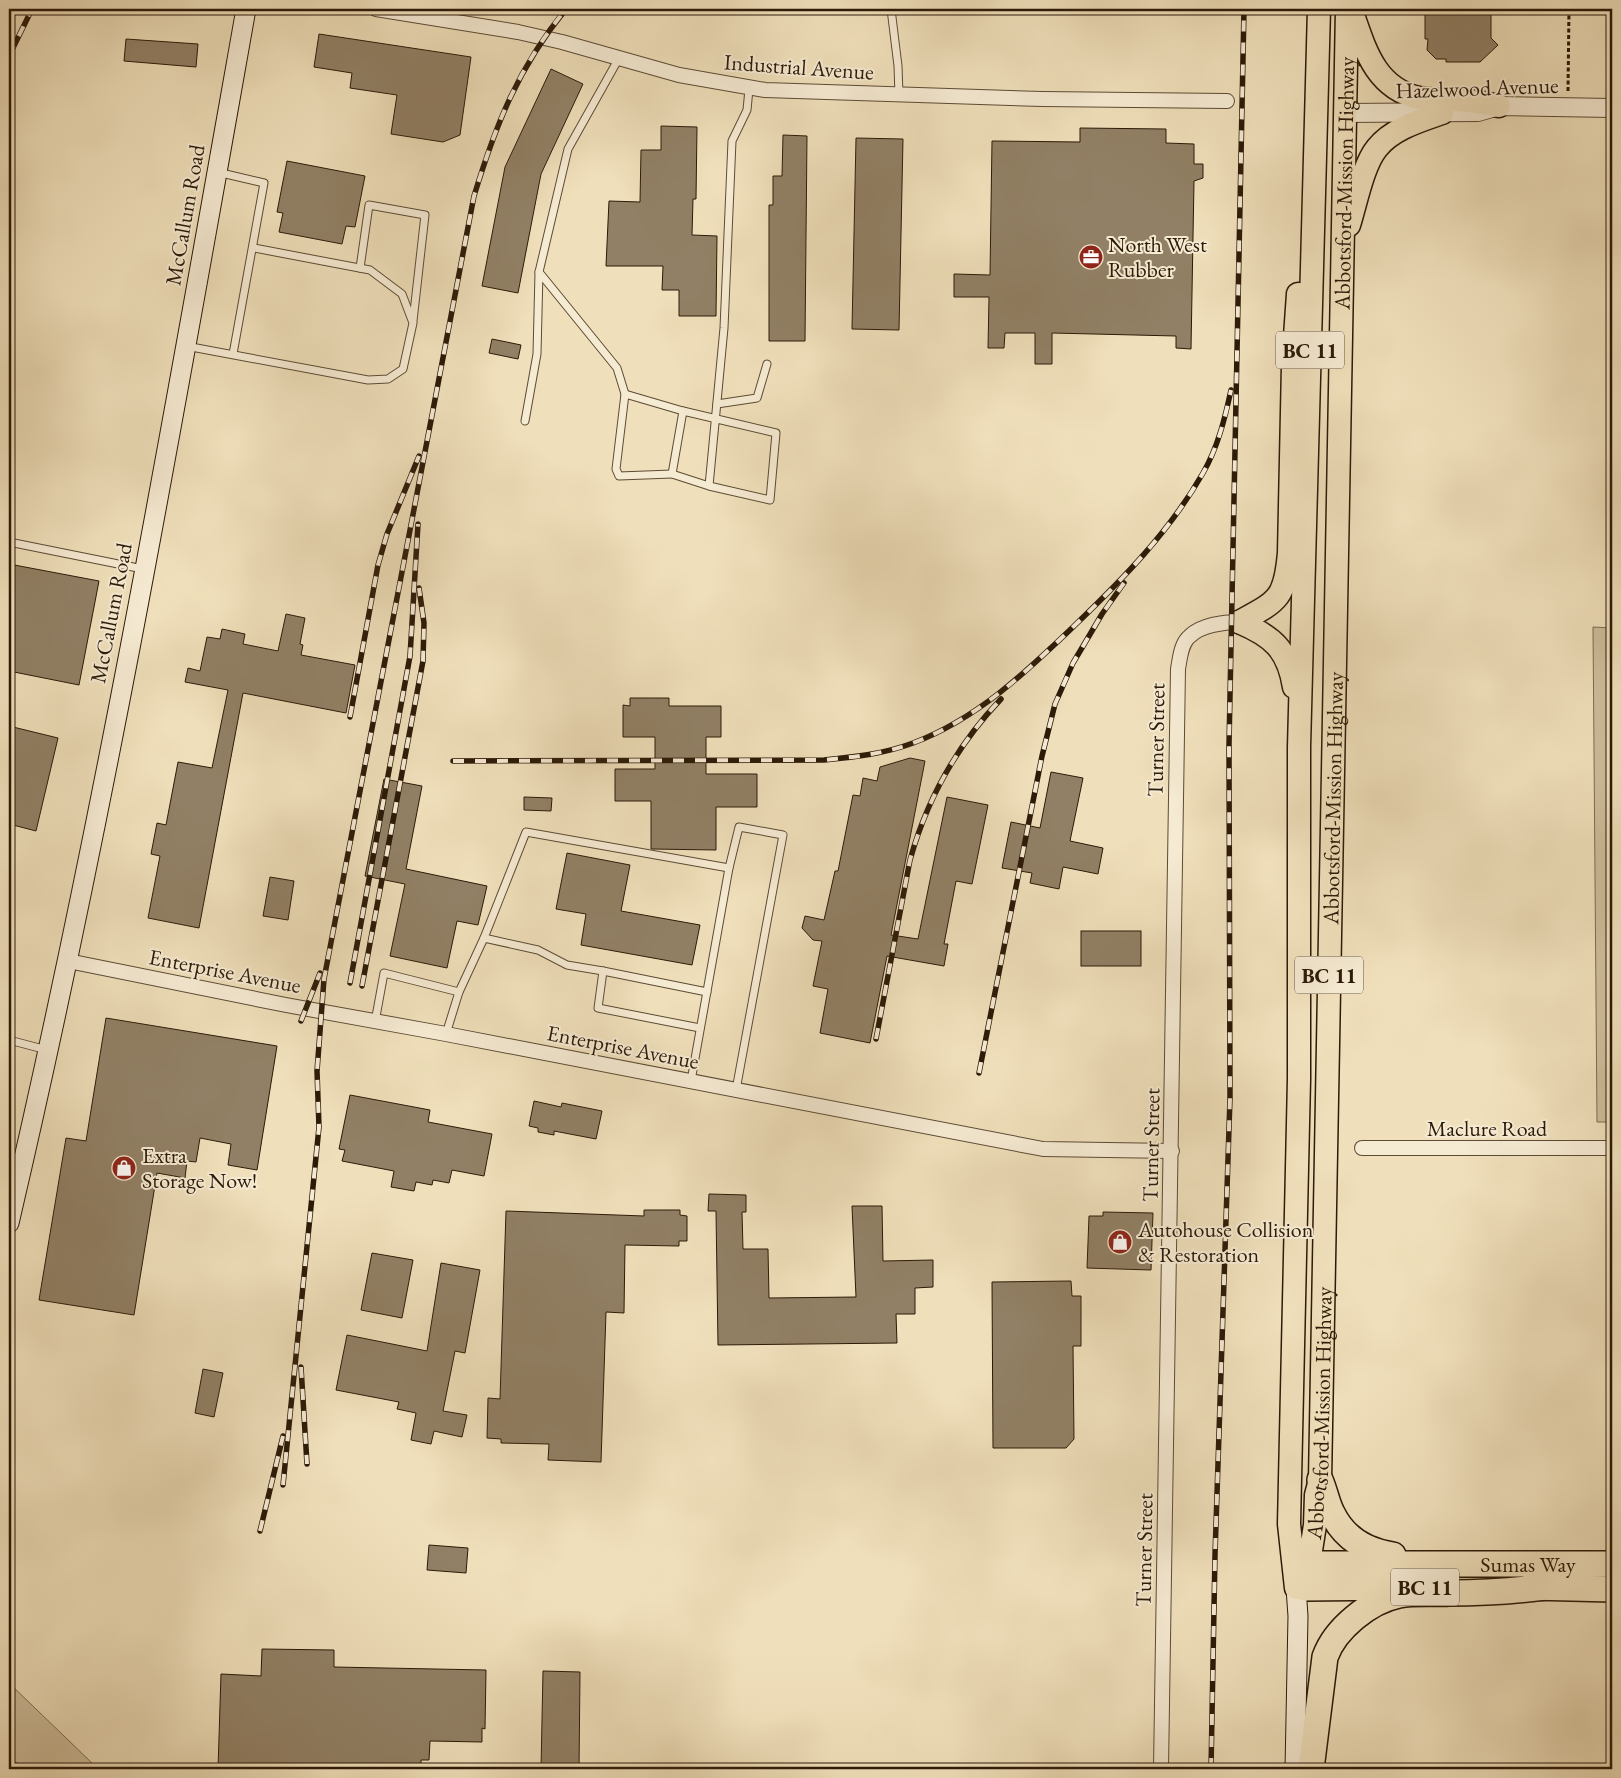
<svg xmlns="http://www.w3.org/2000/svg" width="1621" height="1778" viewBox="0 0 1621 1778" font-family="'EB Garamond',serif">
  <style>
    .green { fill: #cebe9c; stroke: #7d6c52 }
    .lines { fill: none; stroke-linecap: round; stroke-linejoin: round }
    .stream { stroke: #79684e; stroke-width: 5 }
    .building { fill: #918065; stroke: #2c1a08 }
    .service-casing { stroke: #5d4b34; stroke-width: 9 }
    .minor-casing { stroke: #5d4b34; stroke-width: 16 }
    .tertiary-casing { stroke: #5d4b34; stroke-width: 20 }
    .secondary-casing { stroke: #2c1a08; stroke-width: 21 }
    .trunk-casing { stroke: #2c1a08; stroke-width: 25 }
    .motorway-casing { stroke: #2c1a08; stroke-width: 28 }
    .path { stroke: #2c1a08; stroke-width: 3; stroke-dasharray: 4 2.5; stroke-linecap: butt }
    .service { stroke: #f5ead2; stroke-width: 7 }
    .minor { stroke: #f5ead2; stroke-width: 14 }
    .tertiary { stroke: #f5ead2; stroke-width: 18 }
    .secondary { stroke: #f5ead2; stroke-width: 19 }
    .trunk { stroke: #efdfba; stroke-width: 22 }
    .motorway { stroke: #efdfba; stroke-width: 25 }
    .rail-casing { stroke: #2c1a08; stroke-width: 5.5 }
    .rail { stroke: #f5ead2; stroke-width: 4; stroke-dasharray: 11; stroke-linecap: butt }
    .labels { text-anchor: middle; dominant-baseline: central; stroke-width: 4; stroke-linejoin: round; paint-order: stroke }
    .shield { fill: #f5ead2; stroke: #685845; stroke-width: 1 }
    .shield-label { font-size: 21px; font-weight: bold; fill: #2c1a08 }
    .street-label { font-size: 22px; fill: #2c1a08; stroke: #f5ead2 }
    .poi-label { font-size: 22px; fill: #2c1a08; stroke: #f5ead2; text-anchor: start }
  </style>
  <rect width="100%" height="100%" fill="#efdfba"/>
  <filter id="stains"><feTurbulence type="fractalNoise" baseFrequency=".004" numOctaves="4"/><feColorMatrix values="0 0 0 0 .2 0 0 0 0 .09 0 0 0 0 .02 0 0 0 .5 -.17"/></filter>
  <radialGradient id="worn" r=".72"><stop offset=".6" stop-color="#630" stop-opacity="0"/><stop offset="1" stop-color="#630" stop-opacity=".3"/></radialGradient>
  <!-- green -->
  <g class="green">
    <polygon points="1593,627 1612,628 1612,1122 1597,1122"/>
    <polygon points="9,1683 93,1764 95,1769 9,1769"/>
  </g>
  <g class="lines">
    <!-- stream -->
    <polyline class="stream" points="9,1762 28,1769"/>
  </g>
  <!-- building -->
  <g class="building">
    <polygon points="1425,9 1491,9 1491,38 1498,45 1480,62 1446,62 1446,59 1436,59 1427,50 1428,39 1425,39"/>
    <polygon points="319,34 471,57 460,135 443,142 391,134 397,95 350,88 352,73 314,67"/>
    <polygon points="126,39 198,44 196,67 124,61"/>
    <polygon points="551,69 583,84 541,174 518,293 482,286 505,167"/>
    <polygon points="661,126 697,127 696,199 693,199 692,235 717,236 716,316 679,316 679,290 662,290 663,266 606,266 609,201 640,202 641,150 661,150"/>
    <polygon points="1080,128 1166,129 1166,143 1194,144 1194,164 1203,164 1203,178 1194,181 1191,349 1176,348 1176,336 1052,333 1052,364 1035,364 1035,333 1005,333 1004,348 988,348 989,297 954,297 954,274 990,275 992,141 1080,142"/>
    <polygon points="783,135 807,136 805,341 769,341 769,205 773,205 773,176 782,176"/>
    <polygon points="856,138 903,139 899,330 852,329"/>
    <polygon points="287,161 365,176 355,227 346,226 342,244 279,232 283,213 277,212"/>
    <polygon points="492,339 521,345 518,359 489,353"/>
    <polygon points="9,564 99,581 79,685 9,671"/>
    <polygon points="286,614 305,618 300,644 303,645 301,655 355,665 346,713 243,693 199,928 148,918 160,856 151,854 157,823 166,825 178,762 212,768 228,690 185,682 188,668 200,671 207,637 220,639 222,629 245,634 243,644 278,651"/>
    <polygon points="630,698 669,698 669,706 721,706 721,737 706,737 706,774 757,774 757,807 716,807 716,850 651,849 651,801 615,801 615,769 655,769 655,737 623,737 623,705 630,706"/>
    <polygon points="9,726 58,738 36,831 9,824"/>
    <polygon points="910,758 925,761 891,935 918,939 947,797 988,805 972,884 956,881 944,944 948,944 944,966 887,956 870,1043 820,1033 828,989 813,986 822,941 813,940 802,928 805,916 824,920 835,871 838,871 853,795 860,796 863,778 877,781 880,767"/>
    <polygon points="1051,772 1083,778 1070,841 1103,848 1098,874 1063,867 1059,889 1030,883 1032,873 1002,868 1011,822 1040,828"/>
    <polygon points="384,779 422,786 406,869 487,886 478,925 457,921 447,968 390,956 405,884 365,876"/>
    <polygon points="524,797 552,798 551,811 524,810"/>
    <polygon points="567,853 630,865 621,911 700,925 692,965 581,945 586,914 556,909"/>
    <polygon points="270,877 294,881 288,920 263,916"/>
    <rect x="1081" y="931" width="60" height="35"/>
    <polygon points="106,1018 277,1046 257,1170 228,1165 231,1144 200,1138 196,1162 187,1161 185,1178 157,1173 134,1315 39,1300 66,1138 86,1141"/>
    <polygon points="350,1095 430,1110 428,1122 492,1134 484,1176 452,1170 449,1183 433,1180 432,1185 416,1182 414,1191 391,1187 394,1171 342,1161 345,1150 339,1149"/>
    <polygon points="534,1101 561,1107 562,1103 602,1111 596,1139 554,1131 554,1135 538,1132 538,1128 529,1126"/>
    <polygon points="709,1194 746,1195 746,1212 742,1212 743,1249 768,1249 769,1298 856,1297 852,1206 882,1206 883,1261 933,1260 933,1287 915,1288 915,1314 896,1314 897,1343 718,1345 716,1211 708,1211"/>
    <polygon points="644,1210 680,1210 680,1215 687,1216 687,1241 679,1241 679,1246 625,1245 624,1313 606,1312 601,1462 548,1460 549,1444 501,1443 501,1439 487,1438 488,1398 500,1399 506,1211 644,1216"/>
    <polygon points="1103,1212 1153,1213 1151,1270 1087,1268 1089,1216 1103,1216"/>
    <polygon points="372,1253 413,1260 402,1318 361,1310"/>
    <polygon points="441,1263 480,1270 465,1353 455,1351 443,1411 467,1415 462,1437 434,1431 431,1444 411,1440 416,1413 397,1409 399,1402 336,1390 347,1335 427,1351"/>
    <polygon points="1071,1281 1072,1296 1081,1296 1081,1346 1073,1346 1074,1439 1066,1448 993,1448 992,1282"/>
    <polygon points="203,1369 223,1373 214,1417 195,1413"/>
    <polygon points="429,1545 468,1548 466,1573 427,1570"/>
    <polygon points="262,1649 334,1650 334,1667 486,1670 485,1729 482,1728 482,1742 430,1741 429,1760 421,1760 421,1769 218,1769 221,1674 261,1676"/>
    <polygon points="543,1671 580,1672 579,1769 541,1769"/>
  </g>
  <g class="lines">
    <defs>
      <g id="service">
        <polyline points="891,9 898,66 899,95"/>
        <polyline points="619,58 568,149 539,272 617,368 625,394"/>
        <polyline points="217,172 264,183 233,354"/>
        <polyline points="360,268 369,205 425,215 413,321"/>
        <polyline points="186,346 368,380 388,379 403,369 413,323 402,294 370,270 254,248"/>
        <polyline points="717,404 757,398 767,364"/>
        <polyline points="525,421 537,354 539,272"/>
        <polyline points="672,474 619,476 616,469 625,394 683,411"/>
        <polyline points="709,486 672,474 683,411 776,433 770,500 709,486 724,328 732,141 747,110 749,89"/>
        <polyline points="9,542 143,569"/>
        <polyline points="729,868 739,827 783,835 736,1090"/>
        <polyline points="484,938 538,950 567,965 603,971"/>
        <polyline points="375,1022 384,973 459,992"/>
        <polyline points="700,1028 598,1008 603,971 707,992"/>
        <polyline points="446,1034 459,992 484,938 526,832 729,868 691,1081"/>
        <polyline points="9,1040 47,1050"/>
      </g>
      <g id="minor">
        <polyline points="376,9 518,32 562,42 679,75 765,90 1042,99 1227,101"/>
        <polyline points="68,961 286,1005 446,1034 1043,1149 1172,1151"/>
        <polyline points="1362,1148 1612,1148"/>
        <path d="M1161,1769l17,-1100c2,-11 3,-26 12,-33 11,-11 34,-14 49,-14"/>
      </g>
      <polyline id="tertiary" points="1344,113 1478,112 1499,106 1612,108"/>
      <g id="secondary">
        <path d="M9,1223c94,-401 165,-808 237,-1214"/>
        <polyline points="1295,1769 1298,1616 1296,1588"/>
      </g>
      <g id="trunk">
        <path id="s1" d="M1319,9l-20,738v332l-10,445 7,64h9l10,-63 1,-30 4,-15 27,-1471"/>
        <path d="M1352,12c13,37 23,76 67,86 8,2 18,1 27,2 18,0 35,2 53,6"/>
        <path d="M1349,225c7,-22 14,-60 28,-77 15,-19 42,-27 65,-35"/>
        <path d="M1239,622c39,-21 46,-23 50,-69l4,-188 5,-71"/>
        <path d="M1239,622c33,14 49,27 55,65"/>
      </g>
      <g id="motorway">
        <path d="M1320,1480c5,11 7,24 12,33 12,25 33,38 61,42"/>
        <path id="s2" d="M1308,1564h304"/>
        <polyline points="1530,1587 1612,1589"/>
        <polyline points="1305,1588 1402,1587"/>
        <path d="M1311,1769l14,-112c10,-28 44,-56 74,-62 16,-3 34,-1 50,-2 32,0 64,-2 96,-6"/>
      </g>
    </defs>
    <!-- service casing -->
    <use href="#service" class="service-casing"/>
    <!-- minor casing -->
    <use href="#minor" class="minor-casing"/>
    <!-- tertiary casing -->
    <use href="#tertiary" class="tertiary-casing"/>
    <!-- secondary casing -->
    <use href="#secondary" class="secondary-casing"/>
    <!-- trunk casing -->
    <use href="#trunk" class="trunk-casing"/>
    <!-- motorway casing -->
    <use href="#motorway" class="motorway-casing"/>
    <!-- path -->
    <polyline class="path" points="1568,91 1569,9"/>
    <!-- service -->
    <use href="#service" class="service"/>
    <!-- minor -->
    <use href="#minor" class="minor"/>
    <!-- tertiary -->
    <use href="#tertiary" class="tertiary"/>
    <!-- secondary -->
    <use href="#secondary" class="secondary"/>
    <!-- trunk -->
    <use href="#trunk" class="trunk"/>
    <!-- motorway -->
    <use href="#motorway" class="motorway"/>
    <defs>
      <g id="rail">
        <polyline points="9,56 32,9"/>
        <polyline points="350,717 378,565 387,534 419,456"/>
        <path d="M453,761l371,-1c30,-3 60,-6 89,-17 64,-24 113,-71 161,-117 49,-47 96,-95 129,-153 15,-26 22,-55 28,-83"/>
        <polyline points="350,983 410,656 418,524"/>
        <polyline points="362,986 423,661 424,623 419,588"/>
        <polyline points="301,1021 320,973"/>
        <path d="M876,1039l34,-179c17,-61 48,-116 91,-161"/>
        <polyline points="979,1073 1042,756 1055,704 1073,663 1102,614 1124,583"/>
        <polyline points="301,1367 307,1464"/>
        <path d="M283,1485l36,-358 -2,-56 7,-92 150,-783c22,-72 44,-128 92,-187"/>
        <polyline points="260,1531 283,1436"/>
        <polyline points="1211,1769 1215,1555 1230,1098 1229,745 1244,9"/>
      </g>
    </defs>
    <!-- rail casing -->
    <use href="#rail" class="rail-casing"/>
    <!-- rail -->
    <use href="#rail" class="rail"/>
  </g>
  <!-- icons -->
  <defs>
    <symbol id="office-disc" viewBox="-11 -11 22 22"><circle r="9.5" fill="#8f2418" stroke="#f5ead2"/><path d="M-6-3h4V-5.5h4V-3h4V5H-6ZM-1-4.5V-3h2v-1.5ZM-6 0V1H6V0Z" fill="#fff"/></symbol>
    <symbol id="shop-disc" viewBox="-11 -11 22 22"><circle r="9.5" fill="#8f2418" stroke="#f5ead2"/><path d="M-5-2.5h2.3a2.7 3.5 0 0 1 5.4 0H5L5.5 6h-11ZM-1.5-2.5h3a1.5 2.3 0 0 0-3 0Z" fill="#fff"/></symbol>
  </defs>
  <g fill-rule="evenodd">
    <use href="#office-disc" x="1077" y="243" width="28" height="28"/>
    <use href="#shop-disc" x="110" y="1154" width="28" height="28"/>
    <use href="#shop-disc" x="1106" y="1228" width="28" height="28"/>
  </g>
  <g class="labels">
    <!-- shield labels -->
    <g class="shield">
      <rect x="1276" y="331.5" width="68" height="37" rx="4"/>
      <rect x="1295" y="956.5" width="68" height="37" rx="4"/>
      <rect x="1391" y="1568.5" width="68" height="37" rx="4"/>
    </g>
    <g class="shield-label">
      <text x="1310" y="350">BC 11</text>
      <text x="1329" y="975">BC 11</text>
      <text x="1425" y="1587">BC 11</text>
    </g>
    <!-- street labels -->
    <g class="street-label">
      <text transform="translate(799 67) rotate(4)">Industrial Avenue</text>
      <text transform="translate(1477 88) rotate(-2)">Hazelwood Avenue</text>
      <text stroke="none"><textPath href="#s1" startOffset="2995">Abbotsford-Mission Highway</textPath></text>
      <text transform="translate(185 215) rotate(-80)">McCallum Road</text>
      <text transform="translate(111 613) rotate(-79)">McCallum Road</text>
      <text transform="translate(1156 740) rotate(-89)">Turner Street</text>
      <text stroke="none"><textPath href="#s1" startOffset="2380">Abbotsford-Mission Highway</textPath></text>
      <text transform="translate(225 971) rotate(11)">Enterprise Avenue</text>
      <text transform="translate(623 1047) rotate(11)">Enterprise Avenue</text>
      <text x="1487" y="1128">Maclure Road</text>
      <text transform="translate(1151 1145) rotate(-89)">Turner Street</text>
      <text stroke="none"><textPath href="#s1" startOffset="1765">Abbotsford-Mission Highway</textPath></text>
      <text transform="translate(1144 1550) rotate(-89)">Turner Street</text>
      <text stroke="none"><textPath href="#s2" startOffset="220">Sumas Way</textPath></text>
    </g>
    <!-- poi labels -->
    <g class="poi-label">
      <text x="1108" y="244">North West<tspan x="1108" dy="25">Rubber</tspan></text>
      <text x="142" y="1155">Extra<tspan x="142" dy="25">Storage Now!</tspan></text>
      <text x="1138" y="1229">Autohouse Collision<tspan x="1138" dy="25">&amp; Restoration</tspan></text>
    </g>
  </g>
  <!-- margin -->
  <rect width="1621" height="1778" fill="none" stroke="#efdfba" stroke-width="30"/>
  <rect x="10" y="10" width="1601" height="1758" fill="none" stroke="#2c1a08" stroke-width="2.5"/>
  <rect x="15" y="15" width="1591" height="1748" fill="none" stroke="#2c1a08"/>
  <rect width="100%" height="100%" filter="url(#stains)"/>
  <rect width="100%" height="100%" fill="url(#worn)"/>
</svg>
